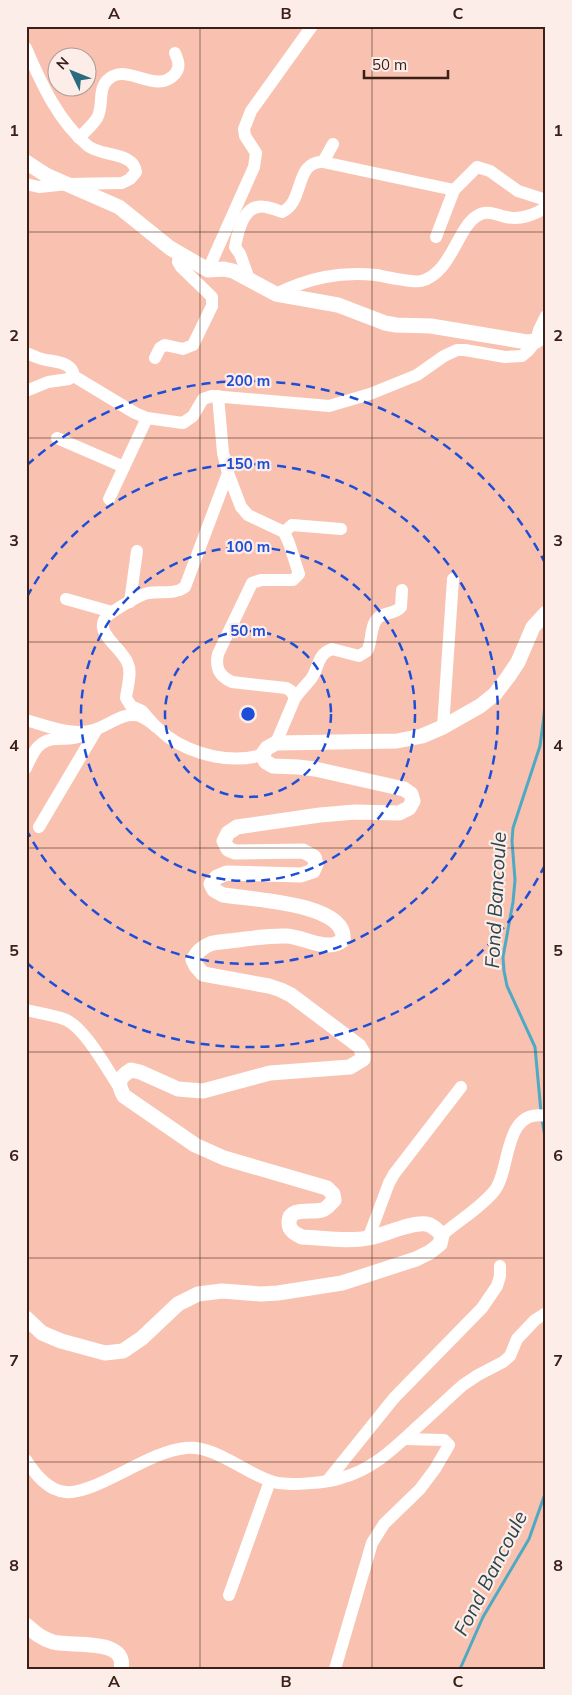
<svg xmlns="http://www.w3.org/2000/svg" width="572" height="1695" viewBox="0 0 572 1695" font-family="Mulish,sans-serif">
  <style>
    .lines { fill: none; stroke-linecap: round; stroke-linejoin: round }
    .stream { stroke: #4daac4; stroke-width: 3 }
    .minor { stroke: #fff; stroke-width: 12 }
    .major { stroke: #fff; stroke-width: 15 }
    .grid { fill: none; stroke: #3a2018; stroke-width: 1; stroke-opacity: 0.55 }
    .ring { fill: none; stroke: #1d4ed8; stroke-width: 2.5; stroke-dasharray: 9 6 }
    .labels { text-anchor: middle; dominant-baseline: central; stroke-width: 4.5; stroke-linejoin: round; paint-order: stroke }
    .water-label { font-size: 20px; font-style: italic; fill: #2a4750; stroke: #fcede8 }
    .centre { fill: #1d4ed8; stroke: #fcede8; stroke-width: 2.5 }
    .ring-label { font-size: 15px; text-anchor: middle; font-weight: bold; fill: #1d4ed8; stroke: #fcede8; stroke-width: 4.5; stroke-linejoin: round; paint-order: stroke }
    .neatline { fill: none; stroke: #3a2018; stroke-width: 2 }
    .grid-label { font-size: 16px; text-anchor: middle; font-weight: bold; fill: #3a2018 }
  </style>
  <rect width="100%" height="100%" fill="#f9c1af"/>
  <g class="lines">
    <!-- stream -->
    <g class="stream">
      <polyline points="541,1112 535,1047 507,986 504,971 503,957 513,902 515,880 512,841 513,828 540,746 544,716 546,686"/>
      <polyline points="542,1119 546,1143"/>
      <polyline points="460,1669 483,1617 529,1539 546,1491"/>
    </g>
    <!-- minor -->
    <g class="minor">
      <path d="M26,48c15,35 32,73 62,98 15,11 46,6 48,26l-6,7 -8,4 -54,1 -29,3 -13,-3"/>
      <path d="M79,138c6,-7 14,-13 18,-20 8,-13 -2,-33 16,-42 19,-9 44,18 62,-2 6,-7 3,-14 0,-21"/>
      <polyline points="333,144 323,162 454,190 477,167 490,171 518,191 546,200"/>
      <polyline points="436,237 454,190"/>
      <polyline points="208,270 254,167 256,153 245,136 244,129 251,111 312,26"/>
      <path d="M249,279l-9,-25 -5,-7c3,-16 9,-45 31,-40 5,1 11,3 16,5 23,-10 12,-51 41,-50"/>
      <path d="M276,294c33,-16 64,-23 100,-19 10,2 36,8 45,6 30,-7 36,-53 56,-65 10,-7 19,-1 29,1 14,3 29,-2 40,-10"/>
      <path d="M26,353c6,2 11,5 16,6 11,3 26,2 31,13l-4,7 -21,3 -22,9"/>
      <polyline points="155,358 160,348 165,345 183,349 193,345 212,306 212,297 181,267 178,262 179,254"/>
      <polyline points="72,375 135,413 147,418 183,423 193,416 203,399 212,396 329,406 370,394 417,375 444,356 457,350 465,350 505,357 522,356 528,351 536,341 539,330 546,316"/>
      <path d="M218,396l5,57 5,20 13,34 7,8 36,17 5,11 10,31 -6,6h-32l-9,3 -34,71c-3,14 1,22 14,28l54,6 5,3 4,7 -19,45"/>
      <polyline points="57,438 124,467"/>
      <polyline points="109,499 147,418"/>
      <polyline points="284,532 292,525 341,529"/>
      <polyline points="66,599 112,612"/>
      <polyline points="130,602 137,551"/>
      <path d="M295,698c5,-7 11,-13 16,-19 8,-11 6,-25 21,-30l27,7 8,-5c6,-10 2,-26 12,-34 7,-5 16,-3 22,-10l1,-17"/>
      <path d="M26,720c21,6 42,15 64,11 17,-3 31,-20 50,-15 11,4 19,14 28,21 26,18 63,27 94,18"/>
      <path d="M155,726l-13,-15 -11,-5 -5,-8c1,-10 6,-25 2,-34 -6,-19 -46,-36 -11,-55 10,-6 20,-13 31,-16 13,-2 26,2 37,-6l43,-114"/>
      <polyline points="443,727 453,579"/>
      <path d="M26,768c7,-15 12,-29 31,-29 8,0 14,0 21,-2"/>
      <polyline points="39,827 97,729"/>
      <path d="M26,1010c13,3 26,5 38,9 20,7 43,50 55,68"/>
      <path d="M442,1235c16,-14 40,-28 53,-45 16,-21 8,-82 51,-74"/>
      <polyline points="368,1239 389,1183 394,1174 461,1087"/>
      <path d="M26,1460c9,14 22,31 40,32 7,1 16,-2 22,-4 32,-11 66,-37 98,-40 30,-3 59,26 88,34 14,4 53,1 67,-4 31,-8 52,-29 75,-50 16,-14 31,-29 47,-43l15,-10 25,-13 7,-6 7,-17 18,-19 11,-7"/>
      <polyline points="328,1480 394,1398 482,1308 497,1286 500,1276 500,1266"/>
      <polyline points="229,1595 270,1481"/>
      <polyline points="335,1669 372,1543 384,1524 420,1489 435,1469 449,1445 444,1440 404,1439"/>
    </g>
    <!-- major -->
    <g class="major">
      <polyline points="26,162 46,175 119,207 170,248 208,270 224,269 233,271 276,294 338,305 385,323 396,325 431,326 527,342 536,341 546,334"/>
      <path d="M26,1318l16,15 19,8 44,12 18,-2 19,-13 36,-34 20,-10 24,-3 39,3 17,-1 64,-10 74,-24 14,-7 10,-8 2,-9c-5,-5 -9,-10 -16,-11 -16,-2 -41,11 -57,14 -22,4 -45,0 -67,-1 -6,-3 -13,-6 -13,-14 -1,-17 23,-10 33,-13 5,-1 8,-6 12,-10l-1,-6 -6,-6 -103,-30 -29,-13 -71,-49c-7,-13 -6,-18 7,-26l9,2 38,17 25,2 67,-18 80,-6 13,-8v-6l-4,-7 -68,-51 -10,-5 -12,-4 -66,-12 -7,-8 -3,-6c4,-8 9,-13 17,-16 5,-2 13,-2 19,-3 19,-2 39,-6 58,-5 18,1 40,17 56,4 5,-37 -95,-41 -120,-45l-9,-5 -3,-6 6,-7 10,-4 74,2 12,-4 3,-7 -2,-7 -11,-6 -68,1 -7,-3 -4,-8 4,-8 9,-6 83,-12 35,-3 44,1 10,-5 4,-7 -2,-7 -7,-5 -89,-20 -17,-2 -25,-1 -7,-4 -4,-7 5,-7 9,-5 121,-2 25,-5 21,-9 37,-21 15,-12 13,-17 10,-15 15,-35 13,-14"/>
      <path d="M26,1625c8,7 16,14 27,17 17,5 75,-5 68,27"/>
    </g>
  </g>
  <!-- grid -->
  <path class="grid" d="M200,26v1643M372,26v1643M26,232h520M26,438h520M26,642h520M26,848h520M26,1052h520M26,1258h520M26,1462h520"/>
  <!-- distance rings -->
  <g class="ring">
    <circle cx="248" cy="714" r="83"/>
    <circle cx="248" cy="714" r="167"/>
    <path d="M27 597A250 250 0 1 1 27 831"/>
    <path d="M545 865A333 333 0 0 1 27 963M27 465A333 333 0 0 1 545 563"/>
  </g>
  <g class="labels">
    <!-- water labels -->
    <g class="water-label">
      <text transform="translate(495 900) rotate(-87)">Fond Bancoule</text>
      <text transform="translate(490 1573) rotate(-63)">Fond Bancoule</text>
    </g>
  </g>
  <circle cx="248" cy="714" r="8" class="centre"/>
  <g class="ring-label">
    <text x="248" y="386">200 m</text>
    <text x="248" y="469">150 m</text>
    <text x="248" y="552">100 m</text>
    <text x="248" y="636">50 m</text>
  </g>
  <!-- border -->
  <rect width="572" height="1695" fill="none" stroke="#fcede8" stroke-width="55"/>
  <!-- north arrow -->
  <g transform="translate(72 72) rotate(313)"><circle r="24" fill="#fcede8" stroke="#ae9b95"/>
  <path d="M0-4L9 19L0 12L-9 19Z" fill="#296c7e"/>
  <text y="-8" font-size="14" font-weight="bold" text-anchor="middle" fill="#3a2018">N</text>
  </g>
  <!-- scale -->
  <path d="M364 70v8h84v-8" fill="none" stroke="#3a2018" stroke-width="2.5"/>
  <text x="372" y="70" font-size="15" fill="#3a2018" stroke="#fcede8" stroke-width="4" paint-order="stroke">50 m</text>
  <rect x="28" y="28" width="516" height="1640" class="neatline"/>
  <g class="grid-label">
    <text x="114" y="19">A</text>
    <text x="286" y="19">B</text>
    <text x="458" y="19">C</text>
    <text x="14" y="136">1</text>
    <text x="558" y="136">1</text>
    <text x="14" y="341">2</text>
    <text x="558" y="341">2</text>
    <text x="14" y="546">3</text>
    <text x="558" y="546">3</text>
    <text x="14" y="751">4</text>
    <text x="558" y="751">4</text>
    <text x="14" y="956">5</text>
    <text x="558" y="956">5</text>
    <text x="14" y="1161">6</text>
    <text x="558" y="1161">6</text>
    <text x="14" y="1366">7</text>
    <text x="558" y="1366">7</text>
    <text x="14" y="1571">8</text>
    <text x="558" y="1571">8</text>
    <text x="114" y="1687">A</text>
    <text x="286" y="1687">B</text>
    <text x="458" y="1687">C</text>
  </g>
</svg>
